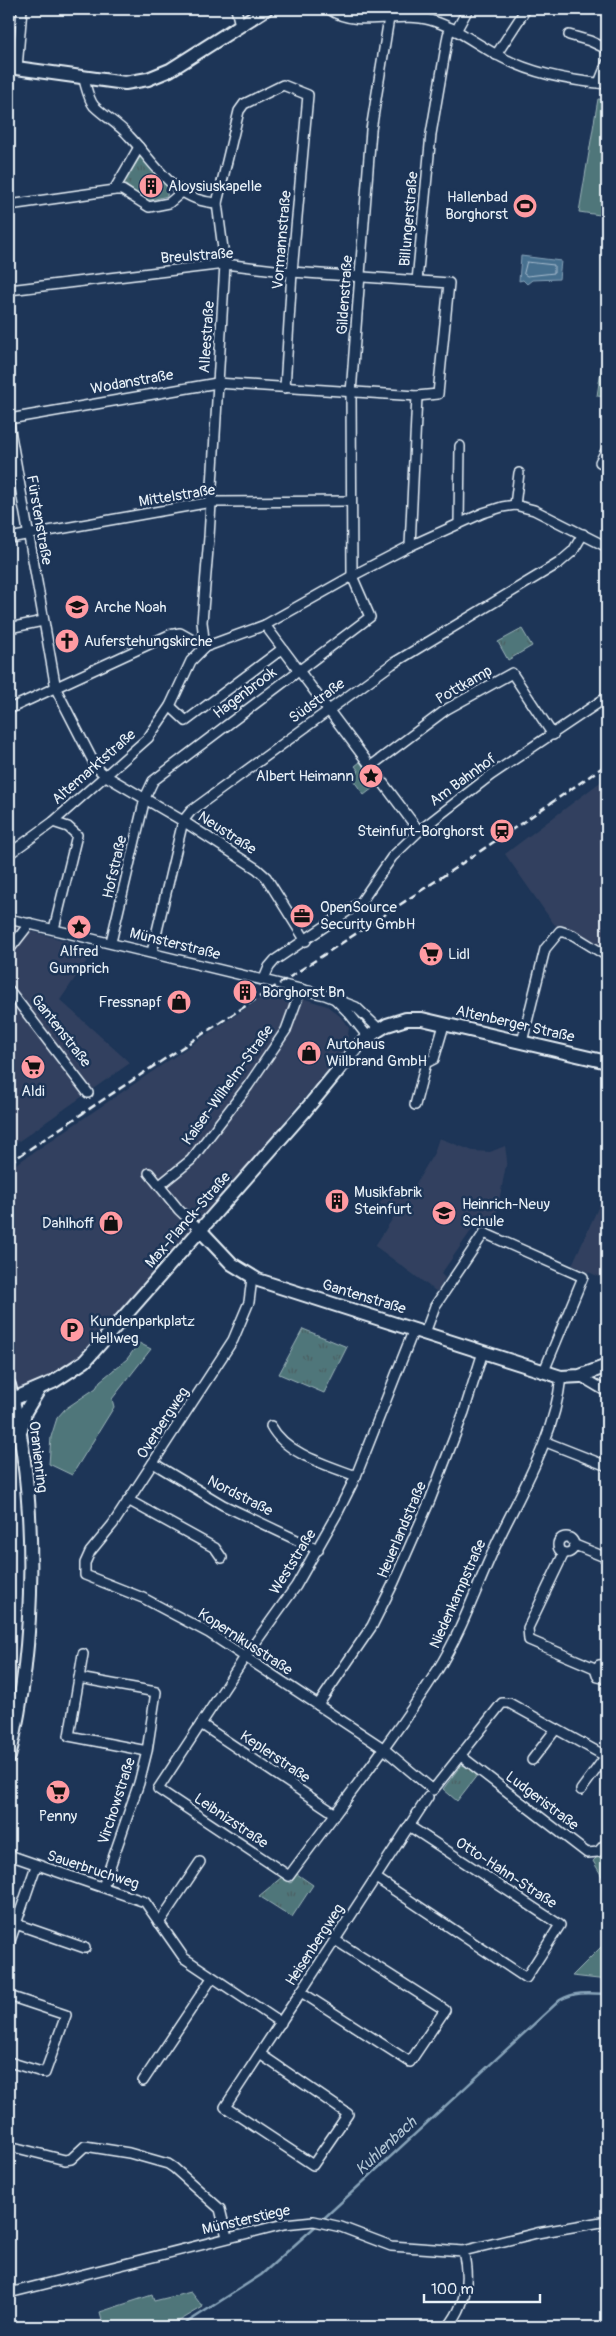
<svg xmlns="http://www.w3.org/2000/svg" width="616" height="2336" viewBox="0 0 616 2336" font-family="Pangolin,sans-serif">
  <style>
    .built { fill: #32415f }
    .grass { fill: #50767a; stroke: #9cb4b9 }
    .park { fill: url(#park-tufts); stroke: #9cb4b9 }
    .water { fill: #476f8f; stroke: #87a3b9 }
    .lines { fill: none; stroke-linecap: round; stroke-linejoin: round }
    .shore { stroke: #a8bdce; stroke-width: 1 }
    .stream { stroke: #87a3b9; stroke-width: 2.5 }
    .street-casing { stroke: #e8f1f8; stroke-width: 12 }
    .secondary-casing { stroke: #e8f1f8; stroke-width: 16 }
    .street { stroke: #1d3557; stroke-width: 9 }
    .secondary { stroke: #1d3557; stroke-width: 12 }
    .rail { stroke: #e8f1f8; stroke-width: 2.5; stroke-dasharray: 8 4; stroke-linecap: butt }
    .labels { text-anchor: middle; dominant-baseline: central; stroke-width: 5; stroke-linejoin: round; paint-order: stroke }
    .poi-label { font-size: 15px; fill: #e8f1f8; stroke: #1d3557; text-anchor: start }
    .street-label { font-size: 15px; fill: #e8f1f8; stroke: #1d3557 }
    .water-label { font-size: 16px; font-style: italic; fill: #b0c4d3; stroke: #1d3557 }
  </style>
  <defs>
    <pattern id="park-tufts" width="24" height="20" patternUnits="userSpaceOnUse" patternTransform="scale(1.25)"><rect width="24" height="20" fill="#50767a"/><path d="M3 7l-1-3M5 7V3M7 7l1-3M15 17l-1-3M17 17v-4M19 17l1-3" fill="none" stroke="#4b5f62"/></pattern>
  </defs>
  <rect width="100%" height="100%" fill="#1d3557"/>
  <filter id="ink" filterUnits="userSpaceOnUse"><feTurbulence type="fractalNoise" baseFrequency=".02" numOctaves="2"/><feDisplacementMap in="SourceGraphic" scale="10" xChannelSelector="R" yChannelSelector="G"/><feConvolveMatrix kernelMatrix="1 2 1 2 8 2 1 2 1" color-interpolation-filters="sRGB"/></filter>
  <g filter="url(#ink)">
    <!-- built -->
    <g class="built">
      <polygon points="607,777 607,960 554,924 505,854"/>
      <polygon points="9,925 95,949 60,1000 130,1063 9,1148"/>
      <polygon points="274,989 327,1006 340,1016 349,1028 347,1043 342,1053 155,1275 75,1361 49,1379 9,1392 9,1169"/>
      <polygon points="439,1138 473,1151 490,1152 505,1146 507,1160 497,1212 486,1226 473,1228 441,1274 445,1278 437,1292 375,1246 395,1215 379,1204 393,1185 409,1195 434,1153"/>
      <polygon points="607,1188 607,1280 572,1265"/>
      <polygon points="9,1451 15,1592 9,1643"/>
    </g>
    <!-- grass -->
    <g class="grass">
      <polygon points="598,99 607,100 607,216 579,212"/>
      <polygon points="607,331 607,397 597,396"/>
      <polygon points="360,762 377,785 364,795 351,777 359,771 355,766"/>
      <polygon points="139,1343 151,1349 112,1399 114,1407 72,1475 49,1464 51,1437 57,1418 65,1409 96,1388 100,1381 127,1359"/>
      <polygon points="607,1847 607,1885 593,1861"/>
      <polygon points="607,1941 607,1980 572,1976"/>
      <polygon points="191,2292 203,2307 169,2327 104,2327 100,2312 152,2295 154,2301"/>
    </g>
    <!-- park -->
    <g class="park">
      <polygon points="142,154 168,188 167,196 147,201 123,183"/>
      <polygon points="522,629 532,646 508,660 498,642"/>
      <polygon points="303,1329 347,1347 324,1393 279,1374"/>
      <polygon points="461,1765 465,1765 478,1774 457,1801 443,1789"/>
      <polygon points="297,1874 313,1885 292,1917 259,1896 282,1877 291,1883"/>
    </g>
    <!-- water -->
    <polygon class="water" points="521,256 561,261 559,279 532,280 527,284 523,280 519,281"/>
    <g class="lines">
      <!-- shore -->
      <polygon class="shore" points="527,262 554,265 554,273 527,276 524,274"/>
      <!-- stream -->
      <g class="stream">
        <path d="M322,2220l238,-220c15,-9 30,-7 47,-6"/>
        <polyline points="180,2327 261,2275 318,2224"/>
      </g>
      <defs>
        <g id="street">
          <polyline points="236,9 240,25"/>
          <path d="M329,9c28,20 69,2 101,11 26,7 47,25 71,37 32,17 70,24 106,27"/>
          <polyline points="456,31 468,9"/>
          <polyline points="569,35 590,41 607,49"/>
          <polyline points="496,55 526,9"/>
          <polyline points="17,68 22,9"/>
          <path d="M83,77c3,8 5,22 11,29 11,11 25,18 35,30 27,28 45,65 88,67"/>
          <polyline points="599,83 607,63"/>
          <polyline points="114,190 139,147"/>
          <polyline points="9,205 115,190 122,190 149,207 169,203 182,192"/>
          <polyline points="417,281 431,134 448,35 451,28"/>
          <polyline points="9,290 225,264 292,272 449,283 438,394 417,396 217,383 9,419"/>
          <polyline points="9,424 56,689 96,767 106,776 183,821 257,869 266,877 306,941"/>
          <polyline points="607,449 600,462 607,466"/>
          <polyline points="515,505 519,473"/>
          <polyline points="459,524 460,446"/>
          <polyline points="9,538 211,502 351,501"/>
          <polyline points="410,546 417,396"/>
          <polyline points="265,625 419,831"/>
          <polyline points="9,628 43,621"/>
          <polyline points="205,647 202,622 209,537 225,264 217,203 239,111 244,104 283,85 308,95 292,272 285,388"/>
          <polyline points="170,706 186,721 282,649"/>
          <polyline points="9,709 169,635 180,633 205,647"/>
          <polyline points="371,766 447,709 512,673 553,735"/>
          <polyline points="53,822 68,827 77,835 54,929"/>
          <polyline points="9,854 53,822 148,738 170,706 191,661 205,647 265,625 352,576 410,546 483,513 502,507 515,505 534,510 607,547"/>
          <polyline points="9,919 325,995 356,1007 379,1029"/>
          <polyline points="111,942 145,798 153,781 370,617 352,576 351,393 371,130 389,18"/>
          <polyline points="9,950 30,923"/>
          <polyline points="152,952 183,821 191,811 392,664 559,563 573,551 583,534"/>
          <polyline points="264,979 269,967 275,960 361,902 392,857 419,831 491,775 607,697"/>
          <polyline points="9,990 88,1093"/>
          <polyline points="336,1000 349,1013 368,1037"/>
          <polyline points="522,1042 545,949 560,931 573,935 607,956"/>
          <polyline points="415,1105 426,1063 434,1059 444,1025"/>
          <polyline points="149,1173 179,1210 200,1230"/>
          <polyline points="160,1185 191,1160 248,1086 286,1030 301,989"/>
          <polyline points="252,1278 249,1302 233,1340 113,1524 90,1552 85,1563 85,1575 143,1598 209,1633 383,1748 433,1790 502,1703 509,1703 607,1757"/>
          <path d="M414,1329l-58,147 -18,36 -42,74 -51,71 -87,132 131,87c50,-68 103,-135 148,-205 27,-43 42,-92 64,-137 25,-51 54,-100 60,-157"/>
          <polyline points="425,1333 435,1306 484,1233 583,1277 544,1371"/>
          <polyline points="580,1376 607,1392"/>
          <path d="M271,1426c15,28 56,39 85,50"/>
          <polyline points="546,1442 607,1466"/>
          <polyline points="153,1463 223,1505 318,1550"/>
          <polyline points="128,1500 215,1548 222,1558"/>
          <circle cx="566" cy="1545" r="8"/>
          <polyline points="575,1545 607,1558"/>
          <polyline points="564,1553 528,1628 529,1640 597,1669"/>
          <polyline points="607,1664 599,1665 596,1671 598,1677 607,1679"/>
          <polyline points="79,1678 83,1654"/>
          <polyline points="318,1705 372,1626 394,1582 430,1500 464,1412 483,1352"/>
          <polyline points="201,1724 334,1813"/>
          <polyline points="461,1756 587,1853 598,1852 607,1842"/>
          <polyline points="532,1760 556,1729"/>
          <polyline points="581,1790 606,1756"/>
          <polyline points="9,1855 145,1902 184,1958 281,2023"/>
          <polyline points="376,1878 526,1978 560,1925 409,1826"/>
          <polyline points="103,1887 139,1783 147,1751 156,1692 79,1678 69,1736 147,1751"/>
          <polyline points="159,1923 200,1862"/>
          <polyline points="16,1924 85,1948"/>
          <polyline points="9,1944 36,1866"/>
          <polyline points="301,1992 410,2062 445,2010 335,1940"/>
          <polyline points="9,1996 66,2015 45,2073 9,2062"/>
          <path d="M260,2054l88,60 -35,51 -88,-58c25,-38 50,-77 76,-115l127,-195"/>
          <polyline points="143,2081 212,1978"/>
          <polyline points="9,2146 65,2160 71,2159 85,2146 129,2153 168,2164 174,2168 220,2209 227,2237"/>
          <polyline points="9,2293 284,2224 314,2221 341,2227 391,2246 463,2251 537,2233 607,2221"/>
          <path d="M448,2327c19,-23 22,-48 15,-76"/>
        </g>
        <g id="secondary">
          <polyline points="9,67 125,83 148,79 170,70 266,9"/>
          <polyline points="200,1230 232,1264 258,1280 561,1377 580,1376 607,1366"/>
          <path d="M9,1385c30,109 27,262 0,372"/>
          <polyline points="13,1399 53,1382 85,1361 304,1112 358,1046 374,1033 387,1025 406,1019 422,1019 607,1062"/>
          <polyline points="21,1430 25,1412 39,1389"/>
        </g>
      </defs>
      <!-- street casing -->
      <use href="#street" class="street-casing"/>
      <!-- secondary casing -->
      <use href="#secondary" class="secondary-casing"/>
      <!-- street -->
      <use href="#street" class="street"/>
      <!-- secondary -->
      <use href="#secondary" class="secondary"/>
      <!-- rail -->
      <path class="rail" d="M9,1163c198,-135 402,-261 598,-399"/>
    </g>
  </g>
  <!-- icons -->
  <defs>
    <symbol id="building-disc" viewBox="-11 -11 22 22"><circle r="9.5" fill="#ff9aa2" stroke="#1d3557"/><path d="M-4-6H4V6H1V3H-1V6H-4ZM-2.5-4.3h1.7v1.8h-1.7ZM.8-4.3h1.7v1.8H.8ZM-2.5-1h1.7V.8h-1.7ZM.8-1h1.7V.8H.8Z" fill="#111"/></symbol>
    <symbol id="stadium-disc" viewBox="-11 -11 22 22"><circle r="9.5" fill="#ff9aa2" stroke="#1d3557"/><path d="M0-5a6.5 5 0 1 0 0 10a6.5 5 0 1 0 0-10ZM-3.5-1.8h7v3.6h-7Z" fill="#111"/></symbol>
    <symbol id="school-disc" viewBox="-11 -11 22 22"><circle r="9.5" fill="#ff9aa2" stroke="#1d3557"/><path d="M0-5L7-2L0 1L-7-2ZM-4 1L0 2.5L4 1V4Q0 6-4 4Z" fill="#111"/></symbol>
    <symbol id="church-disc" viewBox="-11 -11 22 22"><circle r="9.5" fill="#ff9aa2" stroke="#1d3557"/><path d="M-1.2-6h2.4v3.5h3.3v2.4h-3.3V6h-2.4V-.1h-3.3v-2.4h3.3Z" fill="#111"/></symbol>
    <symbol id="sight-disc" viewBox="-11 -11 22 22"><circle r="9.5" fill="#ff9aa2" stroke="#1d3557"/><path d="M0-6L1.8-2.2L6-1.7L2.9 1.2L3.7 5.4L0 3.3L-3.7 5.4L-2.9 1.2L-6-1.7L-1.8-2.2Z" fill="#111"/></symbol>
    <symbol id="station-disc" viewBox="-11 -11 22 22"><circle r="9.5" fill="#ff9aa2" stroke="#1d3557"/><path d="M-3-6H3Q5-6 5-4V2Q5 4 3 4L4.5 6H3L1.5 4h-3L-3 6H-4.5L-3 4Q-5 4-5 2V-4Q-5-6-3-6ZM-3.5-4v3h7v-3ZM-3.5 1v1.5H-2V1ZM2 1v1.5H3.5V1Z" fill="#111"/></symbol>
    <symbol id="office-disc" viewBox="-11 -11 22 22"><circle r="9.5" fill="#ff9aa2" stroke="#1d3557"/><path d="M-6-3h4V-5.5h4V-3h4V5H-6ZM-1-4.5V-3h2v-1.5ZM-6 0V1H6V0Z" fill="#111"/></symbol>
    <symbol id="supermarket-disc" viewBox="-11 -11 22 22"><circle r="9.5" fill="#ff9aa2" stroke="#1d3557"/><path d="M-6-5.5h2.5l.6 2H6L4.5 2H-2.5L-4.4-4H-6ZM-1.5 3.2a1.3 1.3 0 1 0 .1 0ZM3 3.2a1.3 1.3 0 1 0 .1 0Z" fill="#111"/></symbol>
    <symbol id="shop-disc" viewBox="-11 -11 22 22"><circle r="9.5" fill="#ff9aa2" stroke="#1d3557"/><path d="M-5-2.5h2.3a2.7 3.5 0 0 1 5.4 0H5L5.5 6h-11ZM-1.5-2.5h3a1.5 2.3 0 0 0-3 0Z" fill="#111"/></symbol>
    <symbol id="parking-disc" viewBox="-11 -11 22 22"><circle r="9.5" fill="#ff9aa2" stroke="#1d3557"/><path d="M-3.5-5.5H1a3.5 3.5 0 0 1 0 7H-1V5.5H-3.5ZM-1-3.4V-.6H.8a1.4 1.4 0 0 0 0-2.8Z" fill="#111"/></symbol>
  </defs>
  <g fill-rule="evenodd">
    <use href="#building-disc" x="137" y="172" width="28" height="28"/>
    <use href="#stadium-disc" x="511" y="192" width="28" height="28"/>
    <use href="#school-disc" x="63" y="593" width="28" height="28"/>
    <use href="#church-disc" x="53" y="627" width="28" height="28"/>
    <use href="#sight-disc" x="357" y="762" width="28" height="28"/>
    <use href="#station-disc" x="488" y="817" width="28" height="28"/>
    <use href="#office-disc" x="288" y="902" width="28" height="28"/>
    <use href="#sight-disc" x="65" y="913" width="28" height="28"/>
    <use href="#supermarket-disc" x="417" y="940" width="28" height="28"/>
    <use href="#building-disc" x="231" y="978" width="28" height="28"/>
    <use href="#shop-disc" x="165" y="988" width="28" height="28"/>
    <use href="#shop-disc" x="295" y="1039" width="28" height="28"/>
    <use href="#supermarket-disc" x="19" y="1053" width="28" height="28"/>
    <use href="#building-disc" x="323" y="1187" width="28" height="28"/>
    <use href="#school-disc" x="430" y="1199" width="28" height="28"/>
    <use href="#shop-disc" x="97" y="1209" width="28" height="28"/>
    <use href="#parking-disc" x="58" y="1316" width="28" height="28"/>
    <use href="#supermarket-disc" x="44" y="1778" width="28" height="28"/>
  </g>
  <g class="labels">
    <!-- poi labels -->
    <g class="poi-label">
      <text x="168" y="186">Aloysiuskapelle</text>
      <text x="508" y="197" text-anchor="end">Hallenbad<tspan x="508" dy="17">Borghorst</tspan></text>
      <text x="94" y="607">Arche Noah</text>
      <text x="84" y="641">Auferstehungskirche</text>
      <text x="354" y="776" text-anchor="end">Albert Heimann</text>
      <text x="484" y="831" text-anchor="end">Steinfurt-Borghorst</text>
      <text x="320" y="907">OpenSource<tspan x="320" dy="17">Security GmbH</tspan></text>
      <text x="79" y="951" text-anchor="middle">Alfred<tspan x="79" dy="17">Gumprich</tspan></text>
      <text x="448" y="954">Lidl</text>
      <text x="262" y="992">Borghorst Bn</text>
      <text x="162" y="1002" text-anchor="end">Fressnapf</text>
      <text x="326" y="1044">Autohaus<tspan x="326" dy="17">Willbrand GmbH</tspan></text>
      <text x="33" y="1091" text-anchor="middle">Aldi</text>
      <text x="354" y="1192">Musikfabrik<tspan x="354" dy="17">Steinfurt</tspan></text>
      <text x="462" y="1204">Heinrich-Neuy<tspan x="462" dy="17">Schule</tspan></text>
      <text x="94" y="1223" text-anchor="end">Dahlhoff</text>
      <text x="90" y="1321">Kundenparkplatz<tspan x="90" dy="17">Hellweg</tspan></text>
      <text x="58" y="1816" text-anchor="middle">Penny</text>
    </g>
    <!-- street labels -->
    <g class="street-label">
      <text transform="translate(409 219) rotate(-85)">Billungerstraße</text>
      <text transform="translate(282 240) rotate(-85)">Vormannstraße</text>
      <text transform="translate(197 256) rotate(-4)">Breulstraße</text>
      <text transform="translate(345 295) rotate(-86)">Gildenstraße</text>
      <text transform="translate(207 337) rotate(-86)">Alleestraße</text>
      <text transform="translate(132 382) rotate(-10)">Wodanstraße</text>
      <text transform="translate(177 496) rotate(-9)">Mittelstraße</text>
      <text transform="translate(39 520) rotate(80)">Fürstenstraße</text>
      <text transform="translate(464 685) rotate(-30)">Pottkamp</text>
      <text transform="translate(245 693) rotate(-37)">Hagenbrook</text>
      <text transform="translate(317 701) rotate(-36)">Südstraße</text>
      <text transform="translate(94 767) rotate(-41)">Altemarktstraße</text>
      <text transform="translate(463 780) rotate(-36)">Am Bahnhof</text>
      <text transform="translate(227 833) rotate(33)">Neustraße</text>
      <text transform="translate(115 867) rotate(-77)">Hofstraße</text>
      <text transform="translate(175 944) rotate(14)">Münsterstraße</text>
      <text transform="translate(515 1024) rotate(13)">Altenberger Straße</text>
      <text transform="translate(61 1031) rotate(52)">Gantenstraße</text>
      <text transform="translate(228 1085) rotate(-54)">Kaiser-Wilhelm-Straße</text>
      <text transform="translate(188 1220) rotate(-49)">Max-Planck-Straße</text>
      <text transform="translate(364 1297) rotate(17)">Gantenstraße</text>
      <text transform="translate(163 1423) rotate(-57)">Overbergweg</text>
      <text transform="translate(38 1457) rotate(83)">Oranienring</text>
      <text transform="translate(240 1496) rotate(27)">Nordstraße</text>
      <text transform="translate(402 1530) rotate(-67)">Heuerlandstraße</text>
      <text transform="translate(293 1562) rotate(-58)">Weststraße</text>
      <text transform="translate(458 1594) rotate(-66)">Niedenkampstraße</text>
      <text transform="translate(245 1642) rotate(33)">Kopernikusstraße</text>
      <text transform="translate(275 1757) rotate(34)">Keplerstraße</text>
      <text transform="translate(117 1801) rotate(-72)">Virchowstraße</text>
      <text transform="translate(542 1801) rotate(37)">Ludgeristraße</text>
      <text transform="translate(231 1821) rotate(34)">Leibnizstraße</text>
      <text transform="translate(93 1870) rotate(18)">Sauerbruchweg</text>
      <text transform="translate(506 1873) rotate(33)">Otto-Hahn-Straße</text>
      <text transform="translate(315 1945) rotate(-57)">Heisenbergweg</text>
      <text transform="translate(246 2220) rotate(-13)">Münsterstiege</text>
    </g>
    <!-- water labels -->
    <g class="water-label">
      <text transform="translate(386 2146) rotate(-43)">Kuhlenbach</text>
    </g>
  </g>
  <!-- margin -->
  <rect width="616" height="2336" fill="none" stroke="#1d3557" stroke-width="30"/>
  <rect x="15" y="15" width="586" height="2306" fill="none" stroke="#e8f1f8" stroke-width="2" filter="url(#ink)"/>
  <!-- scale -->
  <path d="M424 2294v8h116v-8" fill="none" stroke="#e8f1f8" stroke-width="2.5"/>
  <text x="431" y="2294" font-size="15" fill="#e8f1f8" stroke="#1d3557" stroke-width="4" paint-order="stroke">100 m</text>
</svg>
